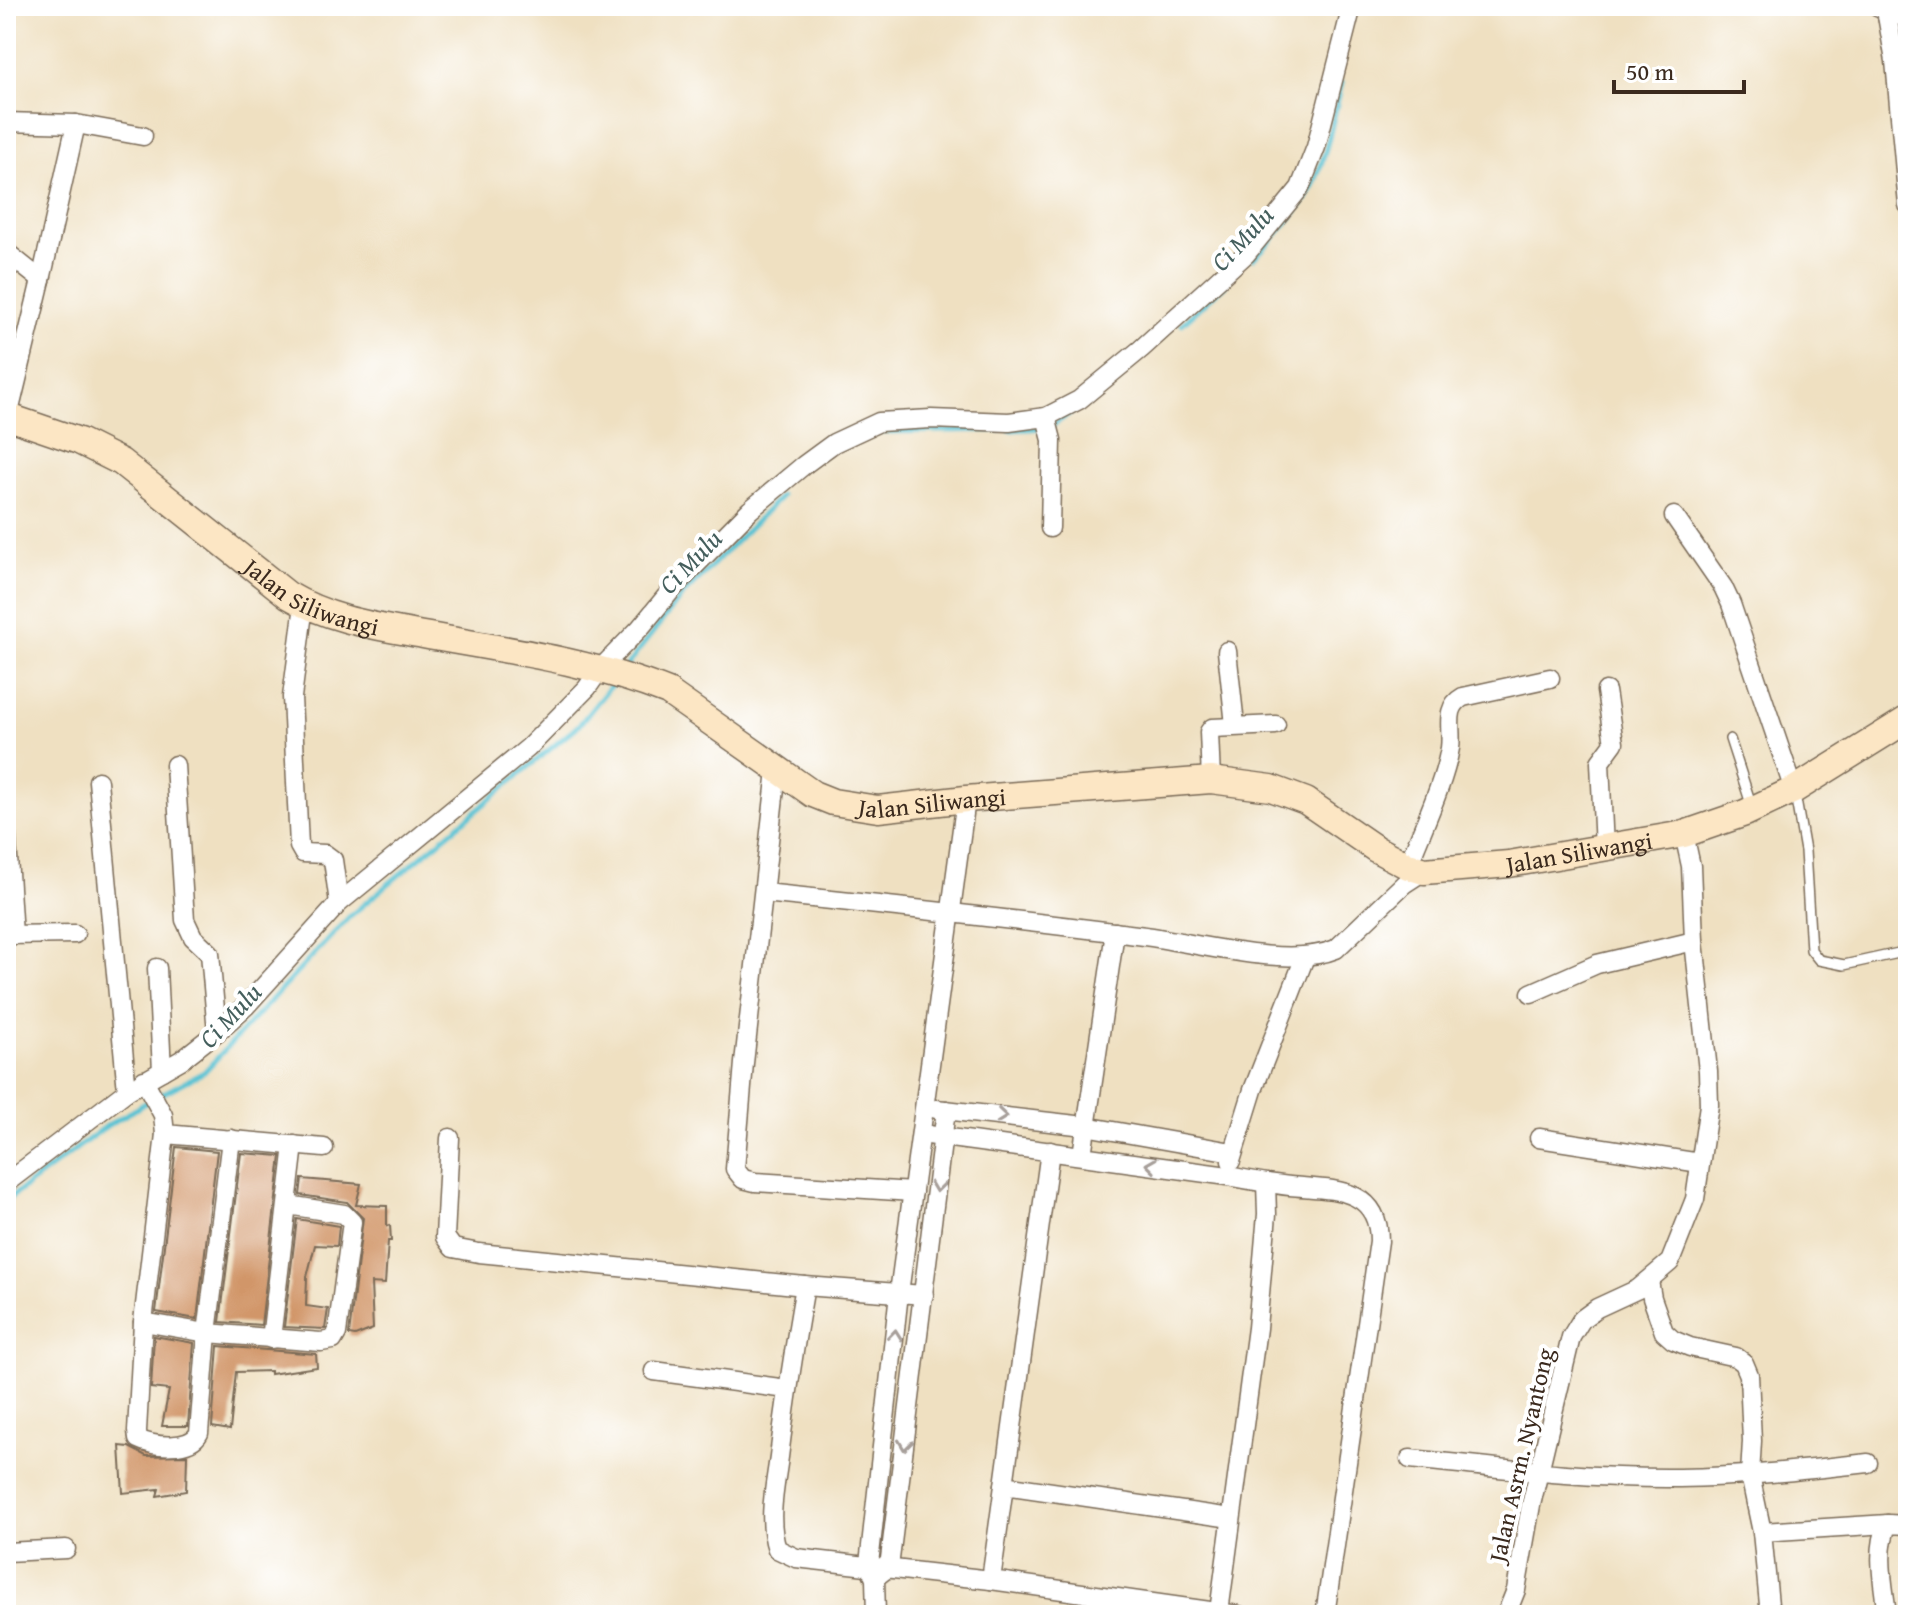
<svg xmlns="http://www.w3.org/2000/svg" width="1914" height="1621" viewBox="0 0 1914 1621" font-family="'Gentium Book Plus',serif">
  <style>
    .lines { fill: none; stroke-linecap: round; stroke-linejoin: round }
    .stream { stroke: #58c2d3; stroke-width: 5 }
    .building { fill: #d19669 }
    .lane-casing { stroke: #7a6a57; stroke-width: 12 }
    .street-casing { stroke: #7a6a57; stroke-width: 21 }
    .secondary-casing { stroke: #7a6a57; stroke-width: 29 }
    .lane { stroke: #fff; stroke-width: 9 }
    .street { stroke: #fff; stroke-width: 18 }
    .secondary { stroke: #fce6c4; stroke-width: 26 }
    .oneway { stroke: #a79f9a }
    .labels { text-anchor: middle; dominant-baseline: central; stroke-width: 8; stroke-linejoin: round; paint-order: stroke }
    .street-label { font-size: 24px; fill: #3b2a1e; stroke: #fff }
    .water-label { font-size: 26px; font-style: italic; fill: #455f5d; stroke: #fff }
  </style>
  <rect width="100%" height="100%" fill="#fff"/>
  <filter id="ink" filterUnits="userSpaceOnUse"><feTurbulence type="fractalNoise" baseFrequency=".0125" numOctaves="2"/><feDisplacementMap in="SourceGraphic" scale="16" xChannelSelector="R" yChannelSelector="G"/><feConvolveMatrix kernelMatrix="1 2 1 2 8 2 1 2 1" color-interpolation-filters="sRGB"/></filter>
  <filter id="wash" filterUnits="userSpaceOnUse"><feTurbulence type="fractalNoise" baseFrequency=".006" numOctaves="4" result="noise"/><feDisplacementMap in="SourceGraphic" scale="32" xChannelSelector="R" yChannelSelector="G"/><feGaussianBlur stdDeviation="1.8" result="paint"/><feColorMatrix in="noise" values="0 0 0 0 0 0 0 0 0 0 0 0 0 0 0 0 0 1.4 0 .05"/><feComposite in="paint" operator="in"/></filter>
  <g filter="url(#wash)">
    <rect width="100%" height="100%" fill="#efe0c1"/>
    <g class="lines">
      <!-- stream -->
      <g class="stream">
        <path d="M1253,259c17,-16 45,-47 57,-67 16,-31 23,-75 32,-109"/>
        <polyline points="1182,324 1225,285"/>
        <polyline points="1053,425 1071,413"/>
        <polyline points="1010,430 1044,428"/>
        <polyline points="874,432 1000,430"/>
        <polyline points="624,669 681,597 781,496"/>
        <polyline points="158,1096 204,1072 350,916 579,725 613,683"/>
        <polyline points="6,1201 108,1125 149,1101"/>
      </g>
    </g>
    <g id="blocks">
      <!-- building -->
      <g class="building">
        <polygon points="176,1147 217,1151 197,1319 156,1312"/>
        <polygon points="241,1153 281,1156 261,1325 220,1322"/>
        <polygon points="302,1179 361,1184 356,1205 387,1206 387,1226 390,1225 391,1241 388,1241 385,1284 371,1283 373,1329 355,1336 349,1335 363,1218 347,1202 300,1195"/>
        <polygon points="297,1219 339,1226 337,1246 315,1245 307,1277 306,1306 328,1309 325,1329 284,1327"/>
        <polygon points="154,1336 194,1343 188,1426 162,1426 169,1390 151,1388"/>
        <polygon points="218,1346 316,1354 317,1367 270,1374 270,1371 236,1372 230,1430 212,1427"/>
        <polygon points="120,1446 129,1447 146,1456 187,1455 186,1491 157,1496 159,1489 123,1493"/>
      </g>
    </g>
  </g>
  <g filter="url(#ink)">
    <use href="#blocks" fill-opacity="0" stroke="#7a6a57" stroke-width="2"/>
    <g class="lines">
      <defs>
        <g id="lane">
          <polyline points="1730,739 1752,807"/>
          <polyline points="1795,794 1805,851 1811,950 1819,960 1844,965 1908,951"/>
        </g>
        <g id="street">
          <polyline points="1877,6 1886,10 1895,61 1908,205"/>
          <polyline points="1886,10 1908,19"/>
          <polyline points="6,122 76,124 143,136"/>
          <polyline points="6,252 41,280 8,417"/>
          <polyline points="41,280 76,124"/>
          <polyline points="1046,417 1052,440 1050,528"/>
          <polyline points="1674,516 1723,587 1731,604 1794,790"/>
          <polyline points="304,605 292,697 299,846 303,853 325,854 333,860 339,903"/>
          <polyline points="1227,651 1235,725"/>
          <polyline points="175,765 185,920 193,937 210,953 217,1032"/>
          <polyline points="777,770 744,1063 735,1169 743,1179 755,1182 913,1192"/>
          <polyline points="1211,780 1209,732 1212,728 1276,725"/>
          <polyline points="98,781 127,1091"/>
          <polyline points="6,826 13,935"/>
          <polyline points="1604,849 1600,762 1614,743 1606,691"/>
          <path d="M1408,866c13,-35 36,-82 42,-118 3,-19 -7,-40 13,-51l87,-19"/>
          <path d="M764,893c127,13 254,27 381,43 52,7 143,33 191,13l68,-65 20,-13"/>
          <polyline points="6,935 75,934"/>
          <polyline points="157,968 162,1071"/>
          <polyline points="1531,993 1597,964 1694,941"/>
          <polyline points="144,1080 163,1115 165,1134 324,1148"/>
          <polyline points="936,1109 1085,1126 1232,1152"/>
          <path d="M165,1134l-22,188 -6,109 1,8c16,8 52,11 61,-6l8,-100 24,-194"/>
          <path d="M921,1134l307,42c21,4 41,8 62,10 41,4 89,0 89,55l-54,374"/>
          <polyline points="450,1138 445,1237 453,1248 479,1253 805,1286"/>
          <polyline points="1539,1138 1700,1163"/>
          <polyline points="1050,1151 991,1580 1238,1615"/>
          <polyline points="1082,1155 1115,932"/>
          <polyline points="1231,1161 1253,1090 1305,957"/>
          <polyline points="6,1183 127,1091 181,1060 217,1032 246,1006 339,903 528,748 587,688 601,668 640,628 674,587 750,510 804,465 834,443 879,422 931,419 1009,422 1046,417 1079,400 1141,349 1246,254 1300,188 1316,147 1352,6"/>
          <polyline points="1649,1281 1652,1298 1664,1332 1673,1340 1690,1347 1736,1357 1744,1363 1749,1375 1752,1441 1750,1475 1762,1532 1770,1615"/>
          <path d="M924,1295l-119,-9c-10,57 -19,114 -26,171 -4,30 -12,63 -2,92l19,9 195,22"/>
          <polyline points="143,1322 207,1333 321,1342 333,1340 337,1333 352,1222 344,1214 288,1205"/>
          <polyline points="271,1339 294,1145"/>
          <polyline points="654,1371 787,1389"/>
          <path d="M1410,1459c89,9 179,20 269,19 63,-1 126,-8 189,-15"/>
          <polyline points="1004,1485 1231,1518"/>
          <polyline points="1762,1532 1888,1524"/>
          <polyline points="6,1552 66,1549"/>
          <polyline points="880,1574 889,1567 946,1110"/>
          <polyline points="1219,1612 1257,1328 1267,1214 1266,1183"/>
          <polyline points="876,1615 875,1579 869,1564 899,1293 966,799"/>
          <polyline points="1506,1615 1516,1590 1531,1505 1571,1337 1582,1319 1597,1308 1638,1289 1670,1262 1695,1199 1709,1105 1708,1071 1694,941 1691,866 1684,834"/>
          <path d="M1887,1615c-3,-29 -12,-64 1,-91l20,1"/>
        </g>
        <g id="secondary">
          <path id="s1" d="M6,416l73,25 42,21 167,133c42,25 87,31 135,40 83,15 167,26 245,57l145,102 20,8 45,7 88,-10 245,-19 60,8 35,13 70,48 32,17 16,5 85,-7 175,-30 61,-21 49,-23 114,-71"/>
        </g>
      </defs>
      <!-- lane casing -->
      <use href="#lane" class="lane-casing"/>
      <!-- street casing -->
      <use href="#street" class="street-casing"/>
      <!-- secondary casing -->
      <use href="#secondary" class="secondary-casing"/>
      <!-- lane -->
      <use href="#lane" class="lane"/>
      <!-- street -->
      <use href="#street" class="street"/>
      <!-- secondary -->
      <use href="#secondary" class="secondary"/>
    </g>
    <!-- one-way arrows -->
    <defs><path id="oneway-chevron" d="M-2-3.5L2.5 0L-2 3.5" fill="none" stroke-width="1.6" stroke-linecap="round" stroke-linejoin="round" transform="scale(2)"/></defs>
    <g class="oneway">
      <use href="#oneway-chevron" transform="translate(1002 1116) rotate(6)"/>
      <use href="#oneway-chevron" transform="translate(1151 1165) rotate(-172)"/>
      <use href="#oneway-chevron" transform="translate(937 1187) rotate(97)"/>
      <use href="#oneway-chevron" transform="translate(895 1335) rotate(-84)"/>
      <use href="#oneway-chevron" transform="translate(905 1445) rotate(97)"/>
    </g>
  </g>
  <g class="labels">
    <!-- street labels -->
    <g class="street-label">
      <text stroke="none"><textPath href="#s1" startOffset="360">Jalan Siliwangi</textPath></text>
      <text stroke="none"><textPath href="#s1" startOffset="1030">Jalan Siliwangi</textPath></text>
      <text stroke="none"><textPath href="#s1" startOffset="1702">Jalan Siliwangi</textPath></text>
      <text transform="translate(1521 1455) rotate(-77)">Jalan Asrm. Nyantong</text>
    </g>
    <!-- water labels -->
    <g class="water-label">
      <text transform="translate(1242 238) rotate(-47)">Ci Mulu</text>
      <text transform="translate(690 561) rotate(-46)">Ci Mulu</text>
      <text transform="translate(230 1015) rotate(-47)">Ci Mulu</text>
    </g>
  </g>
  <!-- margin -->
  <rect width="1914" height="1621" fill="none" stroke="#fff" stroke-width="32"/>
  <!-- scale -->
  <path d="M1614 80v12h130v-12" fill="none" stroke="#3b2a1e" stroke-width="4"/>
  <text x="1626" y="80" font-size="24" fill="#3b2a1e" stroke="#ffffff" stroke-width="6" paint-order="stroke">50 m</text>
</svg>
